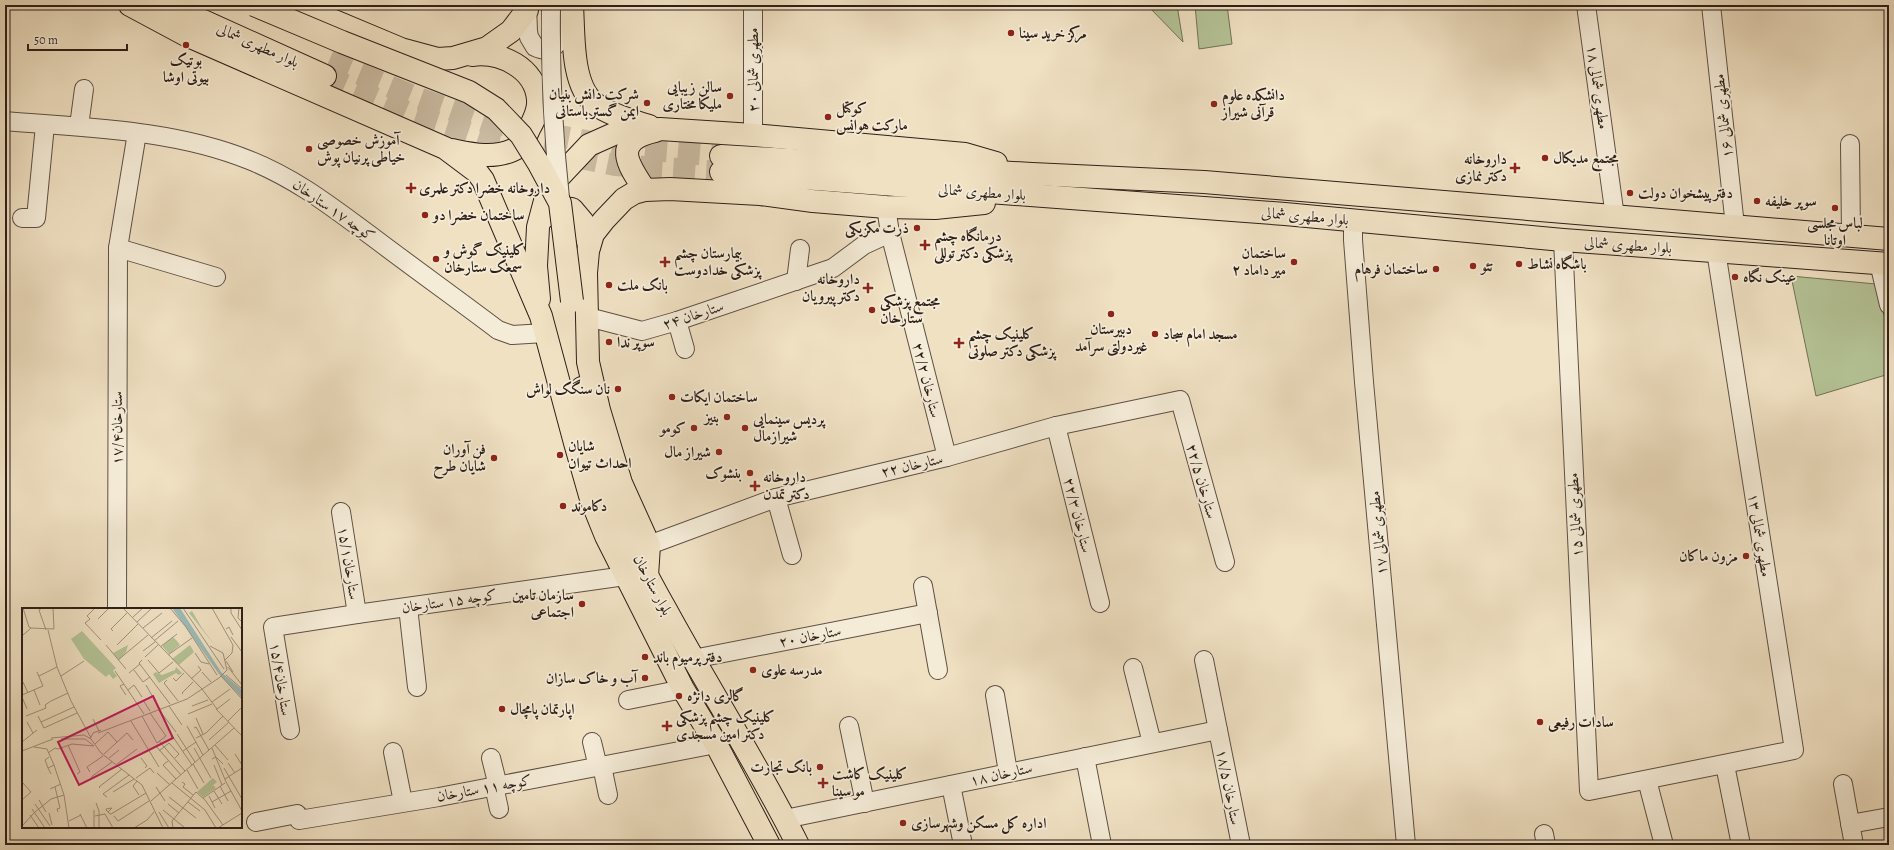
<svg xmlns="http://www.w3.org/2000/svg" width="1894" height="850" viewBox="0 0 1894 850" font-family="Alegreya,Amiri,serif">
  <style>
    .grass { fill: #b5c497; stroke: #717258 }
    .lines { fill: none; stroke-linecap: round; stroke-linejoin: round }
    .major-tunnel { stroke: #c9baa1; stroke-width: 22; stroke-dasharray: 22 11; stroke-linecap: butt }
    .minor-casing { stroke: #5e5044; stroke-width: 20 }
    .major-casing { stroke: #2d1f19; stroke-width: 24 }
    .minor { stroke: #f5ecd8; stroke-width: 18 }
    .major { stroke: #f0e1c3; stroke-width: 22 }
    .minor-bridge-casing { stroke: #5e5044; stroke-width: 20; stroke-linecap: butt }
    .major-bridge-casing { stroke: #2d1f19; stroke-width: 24; stroke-linecap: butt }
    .minor-bridge { stroke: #f5ecd8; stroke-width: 18 }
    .major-bridge { stroke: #f0e1c3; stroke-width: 22 }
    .poi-dot { fill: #8f2418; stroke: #f5ecd8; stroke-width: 1.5 }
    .labels { text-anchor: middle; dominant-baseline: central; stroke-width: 3.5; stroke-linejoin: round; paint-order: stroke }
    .poi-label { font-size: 15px; font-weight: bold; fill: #2d1f19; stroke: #f5ecd8; text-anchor: start }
    .street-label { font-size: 15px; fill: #2d1f19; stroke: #f5ecd8 }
    .inset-road { fill: none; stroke: #a2937f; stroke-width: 1 }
    .view { fill: #c2185b; fill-opacity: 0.15; stroke: #c2185b; stroke-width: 2 }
    .inset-edge { fill: none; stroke: #2d1f19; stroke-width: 2 }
  </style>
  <rect width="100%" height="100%" fill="#f0e1c3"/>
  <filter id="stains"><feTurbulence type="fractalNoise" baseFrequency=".005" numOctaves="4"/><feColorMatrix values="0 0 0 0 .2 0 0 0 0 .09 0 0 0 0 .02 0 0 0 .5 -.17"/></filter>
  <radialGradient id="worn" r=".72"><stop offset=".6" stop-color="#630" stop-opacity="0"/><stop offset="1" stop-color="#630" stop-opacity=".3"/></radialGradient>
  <!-- grass -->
  <g class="grass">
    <polygon points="1147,5 1177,5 1183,42"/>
    <polygon points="1195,5 1227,5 1232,44 1199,49"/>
    <polygon points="1791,276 1876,284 1889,334 1889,374 1816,396"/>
  </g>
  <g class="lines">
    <!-- major-tunnel -->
    <g class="major-tunnel">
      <polyline points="329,61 415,97 486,122 617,147 721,156"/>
      <polyline points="325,76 407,112 491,140 615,165 721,172"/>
    </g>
    <defs>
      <g id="minor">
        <path d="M527,5l1,26 1,6 6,10c25,12 29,-19 35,-37"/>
        <polyline points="1586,5 1615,217"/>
        <polyline points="1711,5 1735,226"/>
        <path d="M5,121c81,7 167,8 244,39 48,19 84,48 125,78 41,31 83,61 124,92l14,5 33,-2"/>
        <polyline points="79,126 84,89"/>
        <polyline points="753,135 753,5"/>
        <polyline points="1850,144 1851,235"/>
        <polyline points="886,207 890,233 947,457"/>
        <polyline points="22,218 36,218 45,125"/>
        <polyline points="1353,220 1353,240 1364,382 1406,845"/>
        <polyline points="1563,240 1589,791 1794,750 1716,251"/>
        <polyline points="118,248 216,277"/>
        <polyline points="1879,263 1889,305"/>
        <polyline points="796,281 800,249"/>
        <polyline points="588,317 642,331 677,321 833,268 864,245 890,233"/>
        <polyline points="677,321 685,349"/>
        <polyline points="1056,426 1100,603"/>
        <polyline points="776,498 792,555"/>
        <polyline points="341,512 357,614"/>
        <polyline points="649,545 776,498 947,457 1056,426 1180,400 1225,562"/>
        <polyline points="923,586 938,670"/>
        <polyline points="408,607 417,687"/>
        <polyline points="117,609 118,248 137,133"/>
        <polyline points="693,659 928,613"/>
        <polyline points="1204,660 1241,845"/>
        <polyline points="1133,668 1152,743"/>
        <polyline points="995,695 1008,772"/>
        <polyline points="628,700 683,689"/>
        <polyline points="849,726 865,803"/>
        <polyline points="290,730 273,627 357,614 625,576"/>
        <polyline points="592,742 598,767"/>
        <polyline points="393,752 403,802"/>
        <polyline points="1085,757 1102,845"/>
        <polyline points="491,758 498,786"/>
        <polyline points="1725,765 1741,845"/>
        <polyline points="602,766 608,795"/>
        <polyline points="1647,780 1664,845"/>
        <polyline points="1843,784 1854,845"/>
        <polyline points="951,785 963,845"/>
        <polyline points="494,786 499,809"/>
        <polyline points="785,819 1218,730"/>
        <polyline points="256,822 297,814 299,820 439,797 716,744"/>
        <polyline points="1850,824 1889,817"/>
        <polyline points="1544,834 1546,845"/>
      </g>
      <g id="major">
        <polyline points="130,5 186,35 445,148 477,172 483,180 541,316 575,443 591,499 606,536 683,689 716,744 769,845"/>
        <polyline points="168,5 325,76"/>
        <polyline points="296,5 401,49 438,59 453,58 487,48 511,31 527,10"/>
        <path d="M572,6c2,28 -1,78 22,97 13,11 39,18 55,23"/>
        <path d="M452,150c20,4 41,9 61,0 9,-4 12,-12 16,-21 5,-9 10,-19 9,-29 -2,-32 -38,-49 -66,-45"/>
        <polyline points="721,156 1032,174 1204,182 1889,239"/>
        <polyline points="721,172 1285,214 1563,240 1889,264"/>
        <path d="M645,190c-17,-25 -34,-49 10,-59"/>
        <path d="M546,216c8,-8 14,-9 26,-7l11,13 6,24"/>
        <polyline points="539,299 536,266 538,227 546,197 558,178 589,145 616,133 626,130 660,129 753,135 965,154 996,163"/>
        <path d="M582,388c9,80 45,153 84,222 43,79 92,155 132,235"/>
        <polyline points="647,576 649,545 621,483 599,410 588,362 586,273 588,251 593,234 604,220 624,199 634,193 645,190 670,189 760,194 813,201 886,207 935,208 984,203"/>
      </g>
    </defs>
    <!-- minor casing -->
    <use href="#minor" class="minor-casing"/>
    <!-- major casing -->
    <use href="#major" class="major-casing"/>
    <!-- minor -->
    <use href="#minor" class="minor"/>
    <!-- major -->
    <use href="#major" class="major"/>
    <defs>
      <path id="minor-bridge" d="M551,5c-1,64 2,129 9,193"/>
      <polyline id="major-bridge" points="254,5 342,42 469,92 496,109 521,135 539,164 560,203 572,301"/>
    </defs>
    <!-- minor-bridge casing -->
    <use href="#minor-bridge" class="minor-bridge-casing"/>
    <!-- major-bridge casing -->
    <use href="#major-bridge" class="major-bridge-casing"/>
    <!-- minor-bridge -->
    <use href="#minor-bridge" class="minor-bridge"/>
    <!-- major-bridge -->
    <use href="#major-bridge" class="major-bridge"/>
  </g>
  <!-- markers -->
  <g class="poi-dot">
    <circle cx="1011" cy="33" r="4"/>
    <circle cx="186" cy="45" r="4"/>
    <circle cx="730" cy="96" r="4"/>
    <circle cx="647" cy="103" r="4"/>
    <circle cx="1214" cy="104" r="4"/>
    <circle cx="828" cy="117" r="4"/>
    <circle cx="309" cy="149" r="4"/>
    <circle cx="1545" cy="158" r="4"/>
    <path d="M1513 162h4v4h4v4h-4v4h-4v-4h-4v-4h4z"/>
    <path d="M409 182h4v4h4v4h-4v4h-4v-4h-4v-4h4z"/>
    <circle cx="1630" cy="193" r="4"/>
    <circle cx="1757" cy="201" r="4"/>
    <circle cx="1835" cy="208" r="4"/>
    <circle cx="425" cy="215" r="4"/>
    <circle cx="917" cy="228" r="4"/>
    <path d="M923 239h4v4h4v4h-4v4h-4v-4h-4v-4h4z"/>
    <circle cx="436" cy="259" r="4"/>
    <path d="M663 256h4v4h4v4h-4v4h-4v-4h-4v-4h4z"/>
    <circle cx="1294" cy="262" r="4"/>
    <circle cx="1519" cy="264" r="4"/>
    <circle cx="1473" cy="266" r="4"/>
    <circle cx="1436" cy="269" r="4"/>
    <circle cx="1735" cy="277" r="4"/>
    <circle cx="609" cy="285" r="4"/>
    <path d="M866 282h4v4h4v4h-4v4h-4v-4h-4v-4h4z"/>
    <circle cx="872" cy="310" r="4"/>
    <circle cx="1111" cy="314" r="4"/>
    <circle cx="1155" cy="334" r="4"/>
    <circle cx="609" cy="342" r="4"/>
    <path d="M957 337h4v4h4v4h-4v4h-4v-4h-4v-4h4z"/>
    <circle cx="618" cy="389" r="4"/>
    <circle cx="672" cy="397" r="4"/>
    <circle cx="727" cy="417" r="4"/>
    <circle cx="694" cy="428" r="4"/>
    <circle cx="745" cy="428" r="4"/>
    <circle cx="719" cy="452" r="4"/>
    <circle cx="560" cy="455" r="4"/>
    <circle cx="494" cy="458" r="4"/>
    <circle cx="750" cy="473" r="4"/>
    <path d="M753 480h4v4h4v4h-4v4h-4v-4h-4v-4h4z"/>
    <circle cx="563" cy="506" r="4"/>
    <circle cx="1746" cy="556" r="4"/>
    <circle cx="582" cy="604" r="4"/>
    <circle cx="645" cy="657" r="4"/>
    <circle cx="753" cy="670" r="4"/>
    <circle cx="645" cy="678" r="4"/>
    <circle cx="679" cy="696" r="4"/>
    <circle cx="502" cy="709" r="4"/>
    <circle cx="1540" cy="722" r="4"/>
    <path d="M665 720h4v4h4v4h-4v4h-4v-4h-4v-4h4z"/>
    <circle cx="820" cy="767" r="4"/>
    <path d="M821 777h4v4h4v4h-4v4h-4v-4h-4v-4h4z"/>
    <circle cx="903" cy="823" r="4"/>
  </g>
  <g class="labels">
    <!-- poi labels -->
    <g class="poi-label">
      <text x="1019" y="33">مرکز خرید سینا</text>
      <text x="186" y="60" text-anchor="middle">بوتیک<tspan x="186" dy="17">بیوتی اوشا</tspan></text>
      <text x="722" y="87" text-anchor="end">سالن زیبایی<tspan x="722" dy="17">ملیکا مختاری</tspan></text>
      <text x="639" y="94" text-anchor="end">شرکت دانش بنیان<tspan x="639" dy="17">ایمن گستر باستانی</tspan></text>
      <text x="1222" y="95">دانشکده علوم<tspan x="1222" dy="17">قرآنی شیراز</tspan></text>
      <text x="836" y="108">کوکتل<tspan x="836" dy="17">مارکت هوانس</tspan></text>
      <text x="317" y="140">آموزش خصوصی<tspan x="317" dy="17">خیاطی پرنیان پوش</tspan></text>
      <text x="1553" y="158">مجتمع مدیکال</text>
      <text x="1507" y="159" text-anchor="end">داروخانه<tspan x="1507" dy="17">دکتر نمازی</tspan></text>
      <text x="419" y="188">داروخانه خضرا دکتر علمری</text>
      <text x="1638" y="193">دفترپیشخوان دولت</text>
      <text x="1765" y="201">سوپر خلیفه</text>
      <text x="433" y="215">ساختمان خضرا دو</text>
      <text x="1835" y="223" text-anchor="middle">لباس مجلسی<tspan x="1835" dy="17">اوتانا</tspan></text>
      <text x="909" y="228" text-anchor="end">ذرت مکزیکی</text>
      <text x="934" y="236">درمانگاه چشم<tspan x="934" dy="17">پزشكی دكتر توللی</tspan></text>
      <text x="444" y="250">کلینیک گوش و<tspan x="444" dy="17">سمعک ستارخان</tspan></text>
      <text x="674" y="253">بیمارستان چشم<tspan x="674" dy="17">پزشکی خدادوست</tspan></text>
      <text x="1286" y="253" text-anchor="end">ساختمان<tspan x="1286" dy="17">میر داماد ۲</tspan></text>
      <text x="1527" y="264">باشگاه نشاط</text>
      <text x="1481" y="266">تئو</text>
      <text x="1428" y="269" text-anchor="end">ساختمان فرهام</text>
      <text x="1743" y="277">عینک نگاه</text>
      <text x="860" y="279" text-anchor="end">داروخانه<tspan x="860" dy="17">دکتر پیرویان</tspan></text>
      <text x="617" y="285">بانک ملت</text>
      <text x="880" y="301">مجتمع پزشکی<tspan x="880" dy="17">ستارخان</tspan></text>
      <text x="1111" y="329" text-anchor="middle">دبیرستان<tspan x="1111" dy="17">غیردولتی سرآمد</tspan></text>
      <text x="968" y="334">کلینیک چشم<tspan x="968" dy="17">پزشکی دکتر صلوتی</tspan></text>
      <text x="1163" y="334">مسجد امام سجاد</text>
      <text x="617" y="342">سوپر ندا</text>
      <text x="610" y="389" text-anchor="end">نان سنگک لواش</text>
      <text x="680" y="397">ساختمان ایکات</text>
      <text x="719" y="417" text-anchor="end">بنیز</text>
      <text x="753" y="419">پردیس سینمایی<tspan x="753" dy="17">شیرازمال</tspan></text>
      <text x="686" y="428" text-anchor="end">کومو</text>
      <text x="568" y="446">شایان<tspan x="568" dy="17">احداث تیوان</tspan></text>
      <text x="486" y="449" text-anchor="end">فن آوران<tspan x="486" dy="17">شایان طرح</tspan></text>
      <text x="711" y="452" text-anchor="end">شیراز مال</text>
      <text x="742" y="473" text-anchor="end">بنشوک</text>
      <text x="763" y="477">داروخانه<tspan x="763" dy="17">دکتر تمدن</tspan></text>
      <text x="571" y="506">دکاموند</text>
      <text x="1738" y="556" text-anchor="end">مزون ماکان</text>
      <text x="574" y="595" text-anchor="end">سازمان تامین<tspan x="574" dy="17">اجتماعی</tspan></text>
      <text x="653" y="657">دفتر پرمیوم باند</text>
      <text x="761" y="670">مدرسه علوی</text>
      <text x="637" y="678" text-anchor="end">آب و خاک سازان</text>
      <text x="687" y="696">گالری دانژه</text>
      <text x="510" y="709">اپارتمان پامچال</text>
      <text x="676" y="717">کلینیک چشم پزشکی<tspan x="676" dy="17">دکتر امین مسجدی</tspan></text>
      <text x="1548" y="722">سادات رفیعی</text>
      <text x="812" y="767" text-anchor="end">بانک تجارت</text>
      <text x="832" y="774">کلینیک کاشت<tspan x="832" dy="17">مو سینا</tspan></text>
      <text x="911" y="823">اداره کل مسکن وشهرسازی</text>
    </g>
    <!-- street labels -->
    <g class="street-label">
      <text transform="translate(258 45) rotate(24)">بلوار مطهرى شمالى</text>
      <text transform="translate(753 70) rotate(-90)">۲۰ مطهری شمالی</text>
      <text transform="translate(1598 87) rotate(82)">۱۸ مطهری شمالی</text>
      <text transform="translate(1723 116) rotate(-96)">۱۶ مطهری شمالی</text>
      <text transform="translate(982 192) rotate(4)">بلوار مطهرى شمالى</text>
      <text transform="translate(334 210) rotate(35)">کوچه ۱۷ ستارخان</text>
      <text transform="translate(1305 216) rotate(5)">بلوار مطهرى شمالى</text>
      <text transform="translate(1628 245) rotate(4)">بلوار مطهرى شمالى</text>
      <text transform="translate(693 315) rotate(-18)">۲۴ ستارخان</text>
      <text transform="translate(927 380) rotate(76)">۲۲/۲ ستارخان</text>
      <text transform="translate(117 428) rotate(-90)">ستارخان۱۷/۴</text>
      <text transform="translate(912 465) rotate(-13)">۲۲ ستارخان</text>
      <text transform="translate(1202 481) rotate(74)">۲۲/۵ ستارخان</text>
      <text transform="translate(1078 515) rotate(76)">۲۲/۳ ستارخان</text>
      <text transform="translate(1575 515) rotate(-93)">۱۵ مطهری شمالی</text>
      <text transform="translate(1378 533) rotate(-95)">۱۷ مطهری شمالی</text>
      <text transform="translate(1760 535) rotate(81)">۱۳ مطهری شمالی</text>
      <text transform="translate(349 563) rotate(81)">ستارخان۱۵/۱</text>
      <text transform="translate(653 585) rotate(62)">بلوار ستارخان</text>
      <text transform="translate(449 601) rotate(-8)">کوچه ۱۵ ستارخان</text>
      <text transform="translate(810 636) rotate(-11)">۲۰ ستارخان</text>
      <text transform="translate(281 679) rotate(81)">ستارخان۱۵/۴</text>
      <text transform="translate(1001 774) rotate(-12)">۱۸ ستارخان</text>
      <text transform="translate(1229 787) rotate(79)">۱۸/۵ ستارخان</text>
      <text transform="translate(484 788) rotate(-10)">کوچه ۱۱ ستارخان</text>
    </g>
  </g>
  <!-- overview -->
  <g transform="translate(22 608)">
    <rect width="220" height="220" fill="#f0e1c3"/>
    <path d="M106,37l-2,7 -7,8 -6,-7zM168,37l4,7 -15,13 -7,-6zM154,59l6,6 -3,2 -3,-2 -17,10 -6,-9 3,-2 6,3 13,-5z" fill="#b5c497"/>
    <path d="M170,3l10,17 14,19 -27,-34zM60,23l34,37 -3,3 4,5 -4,3 -4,-5 -3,3 -22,-18 -13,-20zM151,29l4,4 -2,2 2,-2 3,4 -11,9 -7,-8zM191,170l4,4 -4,3 3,3 -13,9 -6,-5z" fill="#b5c497"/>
    <path d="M150,0h8l41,64 21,18v8l-23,-24z" fill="#9bbcb8"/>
    <path class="inset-road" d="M1,0l6,19 2,1M20,0l-3,2 7,20M73,0l-8,8 3,3 -5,4 16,17M101,0l79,81 15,20M148,0l16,19 31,48M161,0l41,61M190,0l21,37 -1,8 -7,7M209,0v5l11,17M217,0l-1,10 4,4M111,9l10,-9M76,11l11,-11M115,14l15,-14M9,20l23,1 -1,-21M121,20l19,-15M204,21l3,-2 4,8M26,22l9,37 14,34 20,37M91,23l-2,-2 16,-16M0,28l9,-8M209,29l11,15M129,30l21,-17M132,33l24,-20M84,37l20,24M95,37l21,-21M138,39l17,-13M121,43l12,-9M173,45l6,9 8,2M146,47l24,-17M123,49l13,-12M96,52l30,-25M120,52l-3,3 31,41M126,52l11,13 14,-11M204,53l7,11M206,59l14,18M112,62l9,12 7,-5M93,63l29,43M180,64l9,10M107,65l11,-9M204,67l16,14M17,68l18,-9M39,68l23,-15M199,68l21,23M151,70l3,3 8,-8M169,71l10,-9 -3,-4M145,72l-3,3 14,18M1,74l5,11M102,76l-4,2 6,9M124,77l13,23M12,82l6,15M106,82l6,-5 8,12M161,86l-1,-1 11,-11M0,87l21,-9 -6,-14M0,89l5,12M121,92l7,11M190,94l18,-13M147,98l13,19M170,98l16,-6M194,101l26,27M195,101l13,-10M137,102l17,22M166,106l24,-10M4,108l20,-8 -1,-3 6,-4 17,-8M16,108l6,12 33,-15M120,108l15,27 9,-7 -16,-23M174,110l7,16M71,111l6,12M109,113l28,46M206,113l13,-13M5,114l6,11M19,114l33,-15M165,118l16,29M172,120l2,-1 13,23M86,124l9,10M76,125l89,-34 32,-21 8,-8 -4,-17 -13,-7M155,126l18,28M29,130l33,-3 7,4 10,14 41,32 21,43M149,130l2,-1 19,28M174,130l10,-5 17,-17M39,131h24l9,7M68,131l3,-6 8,-3M187,132l20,-18M137,133l26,30M0,134l15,-12M73,136l13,-12M46,137l12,27 -3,2M193,137l13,15M134,138l25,29M12,139l13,2 7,16 10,30 5,33M172,140l17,30M190,140l14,34M0,143l31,-12M137,143l10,-8 10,11 -4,4M161,143l13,-9M26,145l7,-5 3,1 14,-5 22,2M82,146l23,-21 6,7M213,146l7,11M87,150l10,-8M119,150l6,8 -2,2M190,151l4,-2 7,7M146,153l-5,4 13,14M206,155l7,10M95,156l20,-15M171,156l11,19M192,157l8,20M26,160l-3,-8 4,-3M202,160l18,31M165,162l11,19M68,164l-3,-5 16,-11M135,165l13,12M29,166l-3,-6 6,-3M69,169l21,-15M114,170l14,-10 4,5M203,171l17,-11M115,173l-4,5 6,9M0,174l9,10 -9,8M160,174l3,2 -2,3 10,8M204,174l16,29M150,175l33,27 11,18M198,178l8,15M33,179l5,21 -3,1 1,3M134,179l9,14M78,180l-1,-1 23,-18M28,181l11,-5M192,183l8,13M91,184l21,-13M187,188l6,12M85,189l-4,-3 26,-19M147,189l27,21M181,190l22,-15M17,192l7,12M129,193l83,-73M166,194l12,9M190,194l19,-11M74,195l3,8v17M13,196l15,22M146,196l11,9M10,201l13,19M72,202v17M141,202l22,18M86,204l4,-4 -6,1v1l4,4h1l35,-21M137,204l10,16M27,205l3,12M58,206l7,14M8,207l9,13M73,208l10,-2 8,14M92,208l4,5 31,-20M47,213l12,-6M0,218l13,-14 16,-13 13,-4M112,220l13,-8 7,-8M151,220l-1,-7 24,-29 9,8 18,25M196,220l24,-15"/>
    <path class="view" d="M131,88l20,42 -94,47 -21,-43z"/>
    <rect width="220" height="220" class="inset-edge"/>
  </g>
  <!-- margin -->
  <rect width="1894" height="850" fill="none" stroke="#f0e1c3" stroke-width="20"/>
  <rect x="6" y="6" width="1882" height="838" fill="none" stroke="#2d1f19" stroke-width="2"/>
  <rect x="10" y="10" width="1874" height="830" fill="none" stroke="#2d1f19"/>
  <!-- scale -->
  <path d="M28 44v6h99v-6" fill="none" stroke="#2d1f19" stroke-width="2"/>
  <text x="34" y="44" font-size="12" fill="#2d1f19" stroke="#f5ecd8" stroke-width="3" paint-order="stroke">50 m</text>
  <rect width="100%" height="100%" filter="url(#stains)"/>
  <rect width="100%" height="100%" fill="url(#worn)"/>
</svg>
